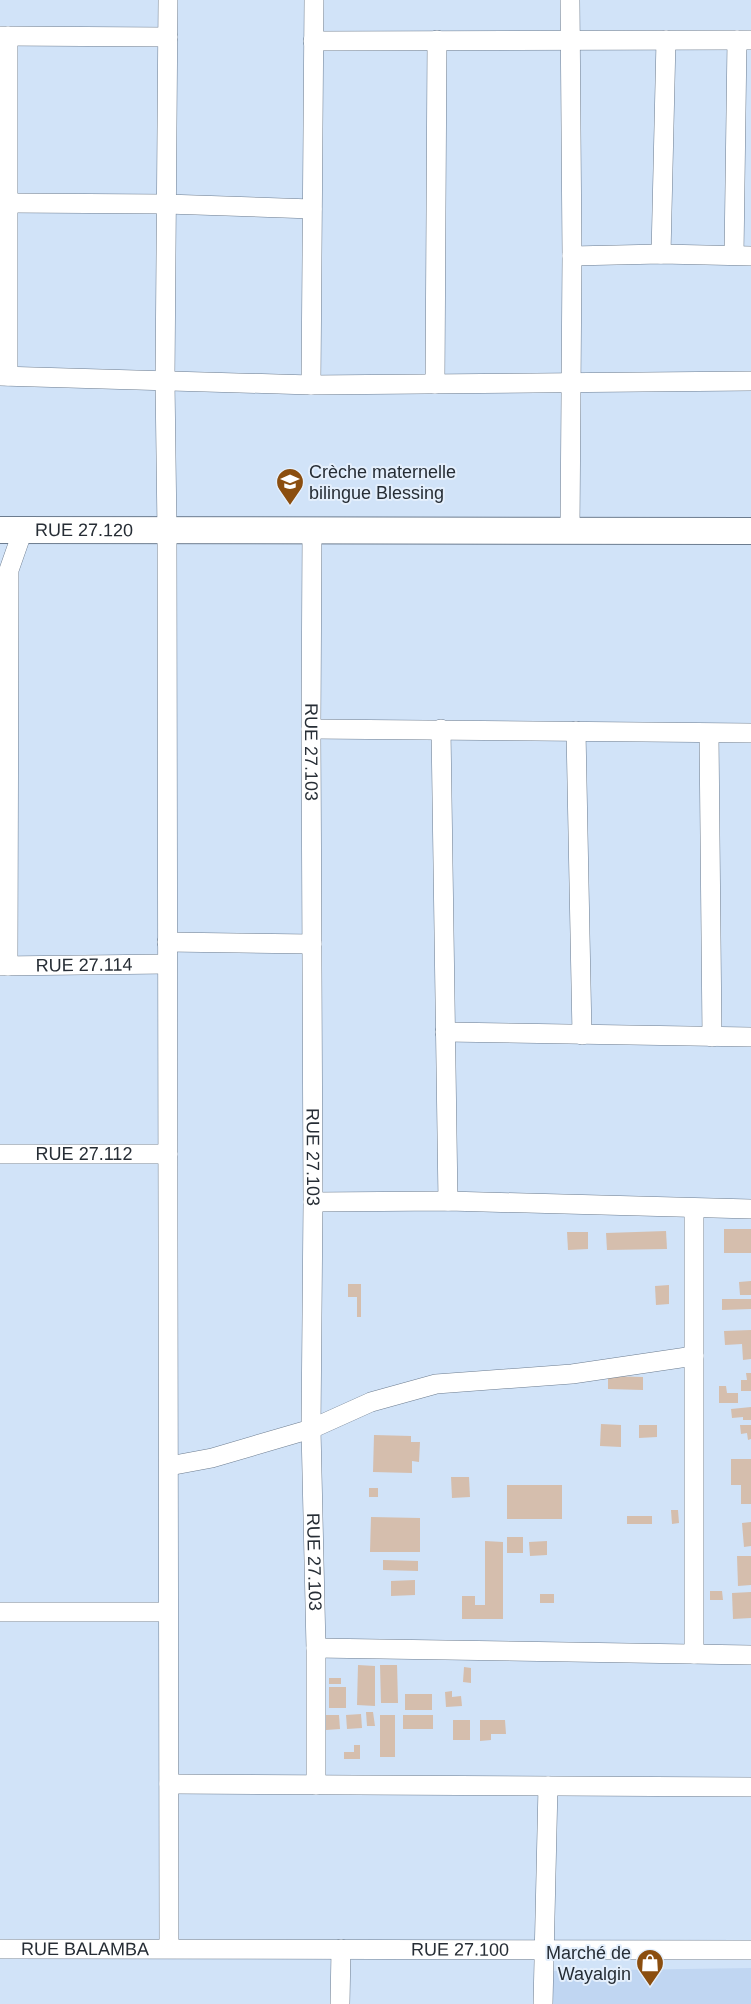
<svg xmlns="http://www.w3.org/2000/svg" width="751" height="2004" viewBox="0 0 751 2004" font-family="Arial,sans-serif">
  <style>
    .built { fill: #c0d6f2 }
    .building { fill: #d5bead }
    .lines { fill: none; stroke-linecap: round; stroke-linejoin: round }
    .street-casing { stroke: #6c7c8f; stroke-width: 20 }
    .secondary-casing { stroke: #6c7c8f; stroke-width: 28 }
    .street { stroke: #fff; stroke-width: 19 }
    .secondary { stroke: #fff; stroke-width: 26 }
    .labels { text-anchor: middle; dominant-baseline: central; stroke-width: 4; stroke-linejoin: round; paint-order: stroke }
    .poi-label { font-size: 18px; fill: #262d35; stroke: #e4effc; text-anchor: start }
    .street-label { font-size: 18px; fill: #262d35; stroke: #e4effc }
  </style>
  <rect width="100%" height="100%" fill="#d1e3f8"/>
  <!-- built -->
  <polygon class="built" points="751,1968 751,2004 549,2004 549,1971"/>
  <!-- building -->
  <g class="building">
    <rect x="724" y="1229" width="27" height="24"/>
    <polygon points="666,1231 667,1249 607,1250 606,1233"/>
    <polygon points="567,1232 588,1232 588,1249 568,1250"/>
    <polygon points="751,1281 751,1295 740,1295 739,1282"/>
    <polygon points="348,1284 361,1284 361,1317 357,1317 357,1297 348,1297"/>
    <polygon points="669,1285 669,1304 656,1305 655,1286"/>
    <polygon points="722,1299 751,1299 751,1309 722,1310"/>
    <polygon points="751,1330 751,1359 743,1360 742,1344 725,1345 724,1331"/>
    <polygon points="746,1373 751,1373 751,1391 741,1391 741,1380 747,1380"/>
    <polygon points="608,1376 643,1377 643,1390 608,1389"/>
    <polygon points="719,1386 726,1386 727,1393 738,1393 738,1403 719,1403"/>
    <polygon points="751,1407 751,1420 743,1420 743,1417 732,1418 731,1409"/>
    <polygon points="601,1424 621,1425 621,1447 600,1446"/>
    <polygon points="639,1425 657,1425 657,1437 639,1438"/>
    <polygon points="740,1425 751,1425 751,1439 748,1440 747,1433 741,1434"/>
    <polygon points="374,1435 411,1436 411,1442 420,1442 419,1462 412,1461 412,1473 373,1472"/>
    <polygon points="731,1459 751,1459 751,1504 741,1504 741,1485 731,1485"/>
    <polygon points="451,1477 469,1477 470,1497 452,1498"/>
    <rect x="507" y="1485" width="55" height="34"/>
    <rect x="369" y="1488" width="9" height="9"/>
    <polygon points="671,1510 678,1510 679,1523 672,1524"/>
    <rect x="627" y="1516" width="25" height="8"/>
    <polygon points="371,1517 420,1518 420,1552 370,1552"/>
    <polygon points="751,1522 751,1546 744,1547 742,1523"/>
    <rect x="507" y="1537" width="16" height="16"/>
    <polygon points="485,1541 503,1542 503,1619 462,1619 462,1596 475,1596 475,1605 485,1605"/>
    <polygon points="547,1541 547,1555 530,1556 529,1542"/>
    <polygon points="737,1556 751,1556 751,1585 738,1586"/>
    <polygon points="383,1560 418,1561 418,1571 383,1570"/>
    <polygon points="415,1580 415,1595 391,1596 391,1581"/>
    <polygon points="710,1591 722,1591 723,1600 710,1600"/>
    <polygon points="751,1592 751,1618 733,1619 732,1593"/>
    <rect x="540" y="1594" width="14" height="9"/>
    <polygon points="358,1665 375,1666 375,1706 357,1705"/>
    <polygon points="380,1665 397,1665 398,1703 381,1703"/>
    <polygon points="464,1667 471,1668 471,1683 463,1682"/>
    <rect x="329" y="1678" width="12" height="6"/>
    <rect x="329" y="1687" width="17" height="21"/>
    <polygon points="452,1691 452,1697 461,1696 462,1706 446,1707 445,1692"/>
    <rect x="405" y="1694" width="27" height="16"/>
    <polygon points="366,1712 373,1712 375,1726 367,1726"/>
    <polygon points="361,1714 362,1728 347,1729 346,1715"/>
    <polygon points="326,1715 339,1715 340,1729 326,1730"/>
    <rect x="380" y="1715" width="15" height="42"/>
    <rect x="403" y="1715" width="30" height="14"/>
    <rect x="453" y="1720" width="17" height="20"/>
    <polygon points="480,1720 505,1720 506,1734 491,1734 491,1740 480,1741"/>
    <polygon points="354,1745 360,1745 360,1759 344,1759 344,1752 354,1752"/>
  </g>
  <g class="lines">
    <defs>
      <g id="street">
        <polyline points="168,0 165,381 167,531 169,1948"/>
        <polyline points="0,36 168,37"/>
        <polyline points="313,41 751,40"/>
        <polyline points="8,203 166,204 312,209"/>
        <polyline points="661,254 666,40"/>
        <polyline points="734,255 737,40"/>
        <polyline points="572,256 661,254 751,256"/>
        <polyline points="0,376 311,385 751,381"/>
        <polyline points="8,376 8,36"/>
        <polyline points="435,384 437,40"/>
        <polyline points="311,385 314,0"/>
        <path id="s1" d="M312,531l-1,198 2,473 -2,227 5,219v137"/>
        <polyline points="570,531 572,256 570,0"/>
        <polyline points="311,729 751,733"/>
        <polyline points="441,729 448,1201"/>
        <polyline points="576,731 582,1035"/>
        <polyline points="709,734 712,1037"/>
        <polyline points="167,942 312,944"/>
        <path id="s2" d="M0,966l167,-2"/>
        <polyline points="8,966 9,586 9,570 23,530"/>
        <polyline points="445,1032 751,1037"/>
        <path id="s3" d="M0,1154h168"/>
        <polyline points="313,1202 448,1201 751,1209"/>
        <polyline points="694,1208 694,1654"/>
        <polyline points="169,1466 212,1458 311,1429 371,1402 436,1384 572,1374 694,1356"/>
        <polyline points="0,1612 168,1612"/>
        <polyline points="316,1648 751,1655"/>
        <polyline points="169,1784 751,1787"/>
        <path id="s4" d="M0,1949l751,1"/>
        <polyline points="340,2004 341,1949"/>
        <polyline points="543,2004 548,1786"/>
      </g>
      <g id="secondary">
        <path id="s5" d="M0,530l751,1"/>
      </g>
    </defs>
    <!-- street casing -->
    <use href="#street" class="street-casing"/>
    <!-- secondary casing -->
    <use href="#secondary" class="secondary-casing"/>
    <!-- street -->
    <use href="#street" class="street"/>
    <!-- secondary -->
    <use href="#secondary" class="secondary"/>
  </g>
  <!-- icons -->
  <defs>
    <symbol id="school-pin" viewBox="-11 -11 22 30"><path d="M0 17L-7.5 6A9.5 9.5 0 1 1 7.5 6Z" fill="#8b4e0f" stroke="#e4effc"/><path d="M0-5L7-2L0 1L-7-2ZM-4 1L0 2.5L4 1V4Q0 6-4 4Z" fill="#fff"/></symbol>
    <symbol id="shop-pin" viewBox="-11 -11 22 30"><path d="M0 17L-7.5 6A9.5 9.5 0 1 1 7.5 6Z" fill="#8b4e0f" stroke="#e4effc"/><path d="M-5-2.5h2.3a2.7 3.5 0 0 1 5.4 0H5L5.5 6h-11ZM-1.5-2.5h3a1.5 2.3 0 0 0-3 0Z" fill="#fff"/></symbol>
  </defs>
  <g fill-rule="evenodd">
    <use href="#school-pin" x="274" y="466" width="32" height="43"/>
    <use href="#shop-pin" x="634" y="1947" width="32" height="43"/>
  </g>
  <g class="labels">
    <!-- poi labels -->
    <g class="poi-label">
      <text x="309" y="472">Crèche maternelle<tspan x="309" dy="21">bilingue Blessing</tspan></text>
      <text x="631" y="1953" text-anchor="end">Marché de<tspan x="631" dy="21">Wayalgin</tspan></text>
    </g>
    <!-- street labels -->
    <g class="street-label">
      <text stroke="none"><textPath href="#s5" startOffset="84">RUE 27.120</textPath></text>
      <text stroke="none"><textPath href="#s1" startOffset="221">RUE 27.103</textPath></text>
      <text stroke="none"><textPath href="#s2" startOffset="84">RUE 27.114</textPath></text>
      <text stroke="none"><textPath href="#s3" startOffset="84">RUE 27.112</textPath></text>
      <text stroke="none"><textPath href="#s1" startOffset="626">RUE 27.103</textPath></text>
      <text stroke="none"><textPath href="#s1" startOffset="1031">RUE 27.103</textPath></text>
      <text stroke="none"><textPath href="#s4" startOffset="85">RUE BALAMBA</textPath></text>
      <text stroke="none"><textPath href="#s4" startOffset="460">RUE 27.100</textPath></text>
    </g>
  </g>
</svg>
